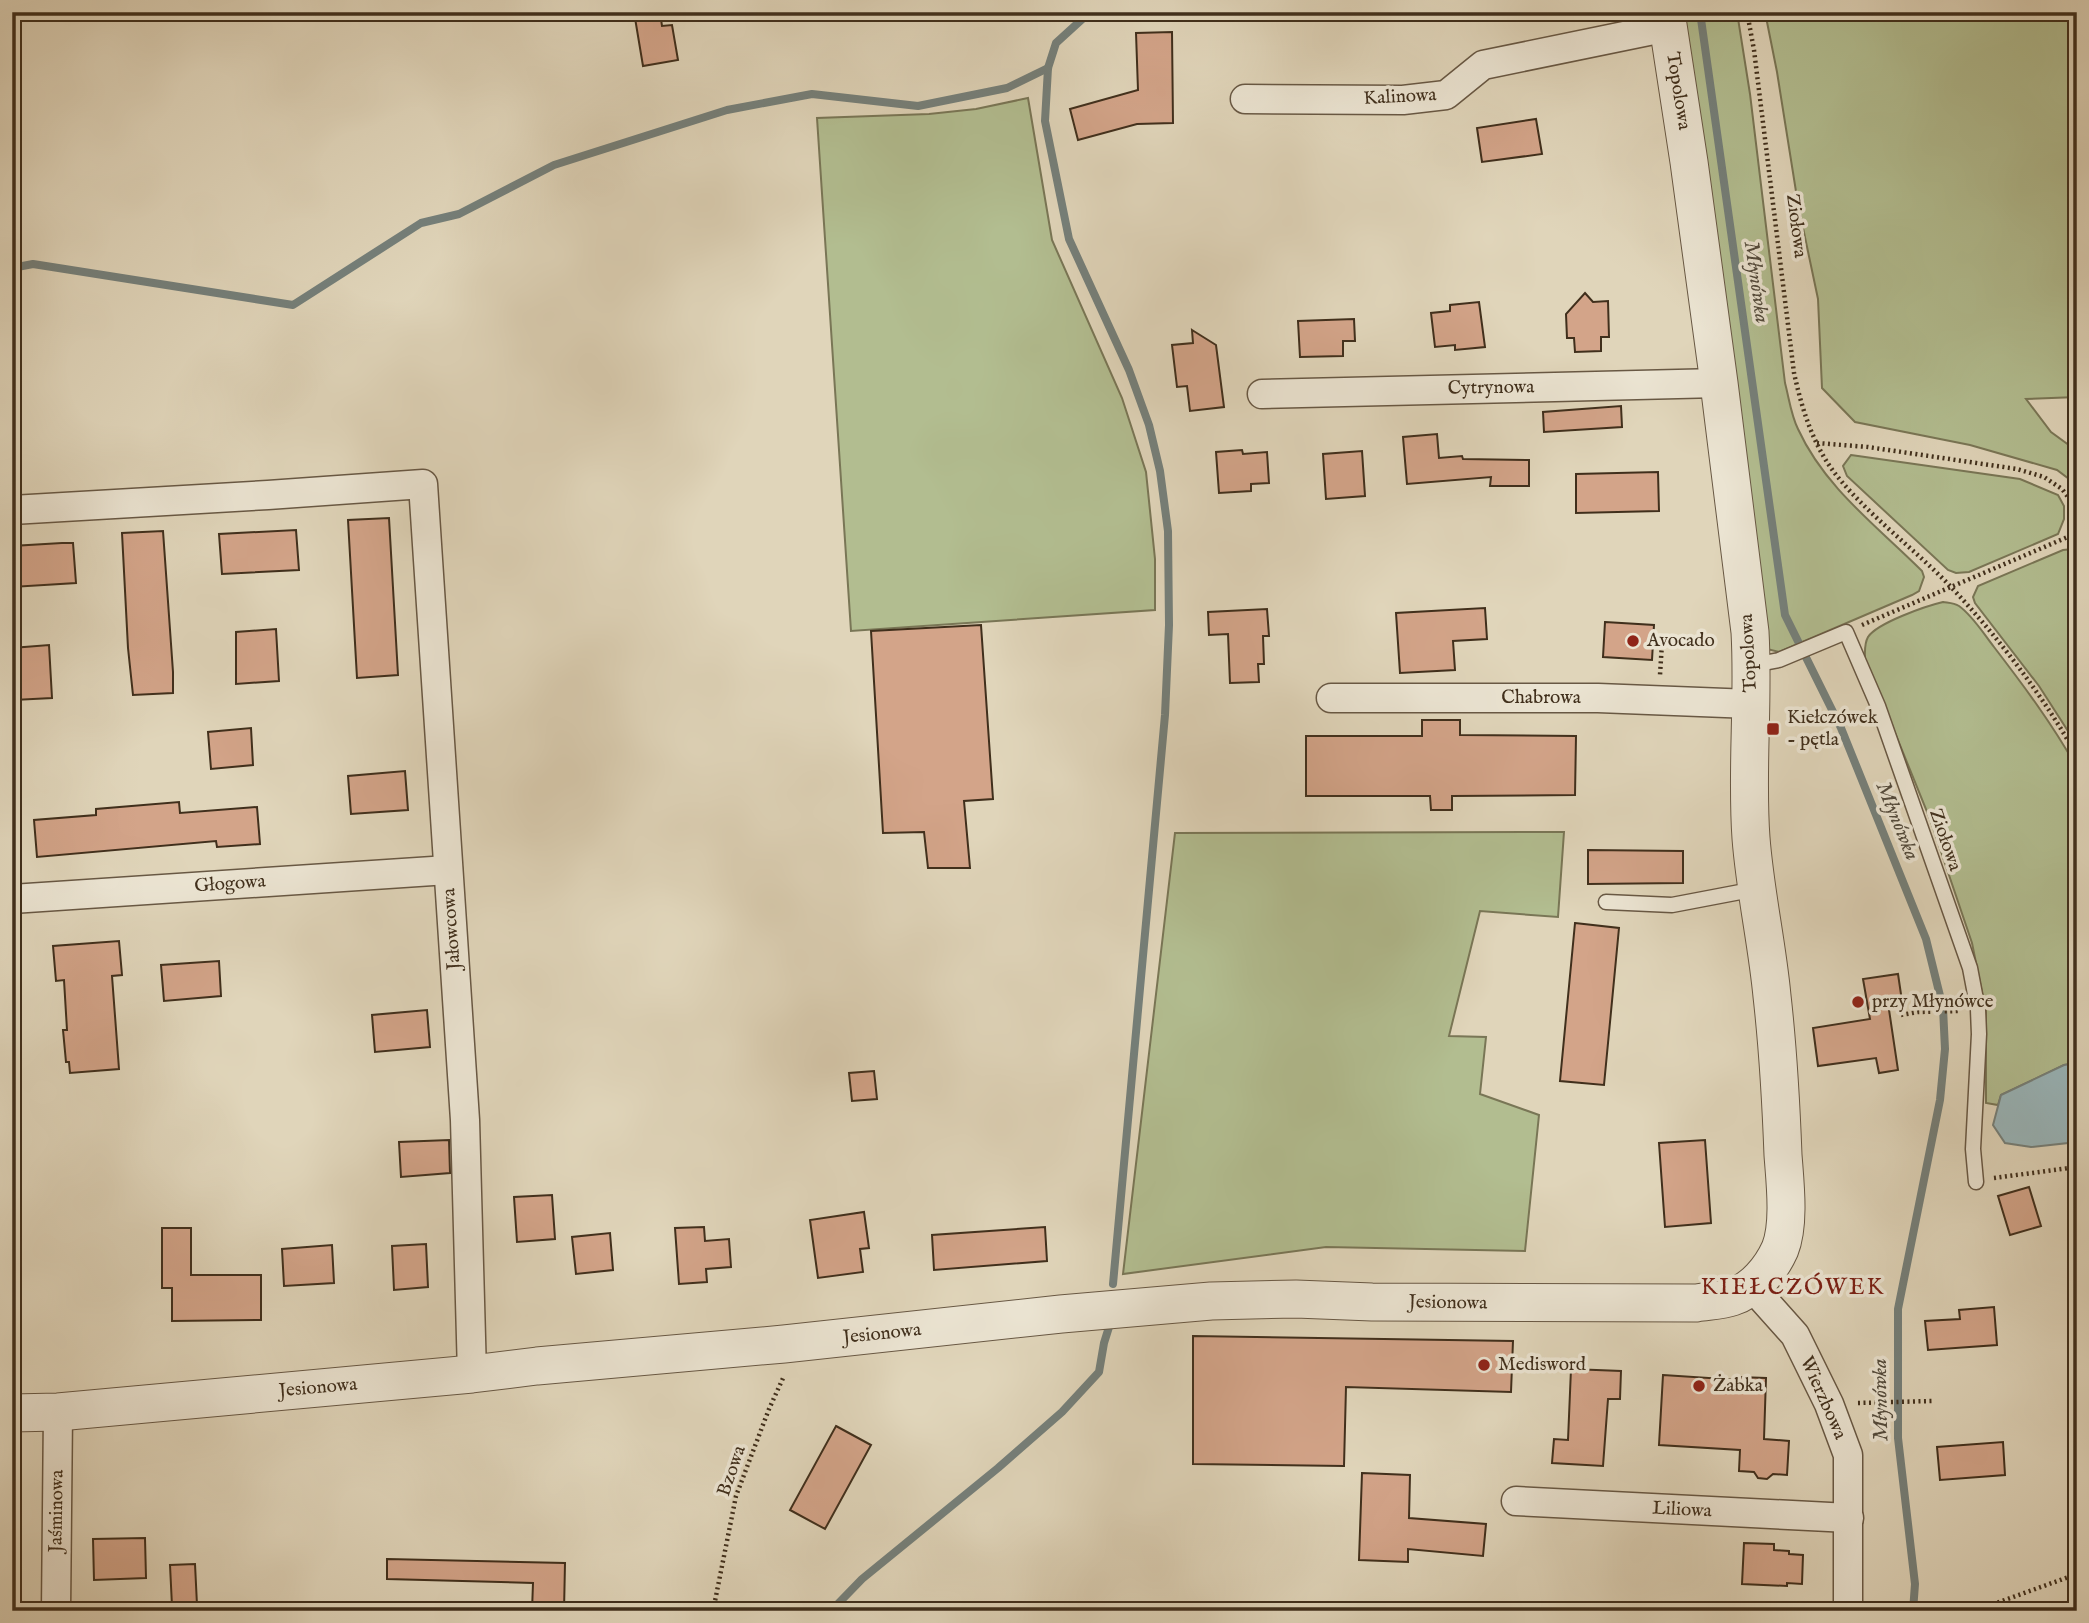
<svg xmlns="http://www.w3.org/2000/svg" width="2089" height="1623" viewBox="0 0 2089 1623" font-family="'IM FELL English',serif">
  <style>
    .green { fill: #b2bd90; stroke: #797656; stroke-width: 2 }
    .water { fill: #99b6bb; stroke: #75807b; stroke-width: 2 }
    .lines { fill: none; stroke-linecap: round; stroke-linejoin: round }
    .stream { stroke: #75807b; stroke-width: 8 }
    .building { fill: #d3a489; stroke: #402f1c; stroke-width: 2 }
    .service-casing { stroke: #685844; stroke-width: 17 }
    .minor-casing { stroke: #685844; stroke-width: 31 }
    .tertiary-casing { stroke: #685844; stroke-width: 39 }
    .path { stroke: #402f1c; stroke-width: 4.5; stroke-dasharray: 2 3.5; stroke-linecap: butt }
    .service { stroke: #ebe4d2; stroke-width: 14 }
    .minor { stroke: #ebe4d2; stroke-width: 28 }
    .tertiary { stroke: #ebe4d2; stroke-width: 37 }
    .poi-dot { fill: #8f2418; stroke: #ebe4d2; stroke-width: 2.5 }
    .labels { text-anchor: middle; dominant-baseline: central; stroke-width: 7; stroke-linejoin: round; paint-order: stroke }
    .street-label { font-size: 19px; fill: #402f1c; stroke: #ebe4d2 }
    .poi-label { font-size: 19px; fill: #402f1c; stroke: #ebe4d2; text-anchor: start }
    .water-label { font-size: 21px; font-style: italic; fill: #524a3c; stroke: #ebe4d2 }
    .quarter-label { font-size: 23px; letter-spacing: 2px; fill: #7a1f14; stroke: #ebe4d2 }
  </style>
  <rect width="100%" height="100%" fill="#e0d5ba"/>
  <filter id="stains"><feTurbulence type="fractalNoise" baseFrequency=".00286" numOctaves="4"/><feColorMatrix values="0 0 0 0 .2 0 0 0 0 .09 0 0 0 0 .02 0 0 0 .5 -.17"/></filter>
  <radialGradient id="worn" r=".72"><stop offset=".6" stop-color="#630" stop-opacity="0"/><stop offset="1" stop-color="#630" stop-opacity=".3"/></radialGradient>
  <!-- green -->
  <g class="green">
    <path d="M1678,12h59l13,82 35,289c4,15 6,32 13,46 27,59 79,97 124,142l2,6 -5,14 -7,4 -133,57 -12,-3z"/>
    <polygon points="1765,12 2077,12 2077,397 2026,399 2051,432 2077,451 2077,485 2057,470 1970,445 1855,422 1822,388 1818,299 1798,204 1777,72"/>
    <polygon points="1028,98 1052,240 1122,398 1146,472 1155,559 1155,610 851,631 817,118 929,114 976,109"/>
    <polygon points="1851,455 2020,479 2058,495 2064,506 2064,519 2058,534 1969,572 1956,573 1948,570 1847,476 1843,466"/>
    <polygon points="2073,549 2077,550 2077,745 2039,686 1975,603 1973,597 1978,586 2063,550"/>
    <path d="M1943,602c6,1 11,1 16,4 14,10 24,27 35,41 30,39 59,78 83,121v295l-13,2 -63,30 -3,10 -12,-2v-91l-14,-69 -42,-124 -65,-160c0,-8 -1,-15 3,-22 9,-14 58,-31 75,-35z"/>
    <polygon points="1564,832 1558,917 1480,911 1449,1036 1486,1037 1480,1094 1539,1115 1525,1251 1326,1247 1123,1274 1175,833"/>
  </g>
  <!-- water -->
  <polygon class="water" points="2077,1063 2077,1142 2031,1147 2005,1143 1993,1125 2001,1095 2064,1065"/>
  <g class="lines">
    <!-- stream -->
    <g class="stream">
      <polyline points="1090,12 1056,43 1048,68 1045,121 1069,239 1129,370 1149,425 1160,471 1168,531 1169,625 1165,715 1113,1284"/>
      <polyline points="1700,12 1785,615 1841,728 1926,939 1943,1008 1945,1049 1940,1100 1898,1309 1898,1438 1915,1584 1913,1611"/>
      <polyline points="12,268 33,264 293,305 421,223 459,214 554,165 727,110 812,94 918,106 1007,88 1048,68"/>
      <polyline points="831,1611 862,1579 998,1468 1062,1412 1099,1372 1104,1343 1109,1327"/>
    </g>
  </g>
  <!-- building -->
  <g class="building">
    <polygon points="634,12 660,12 662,26 672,25 678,60 643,66"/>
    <polygon points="1172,32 1173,123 1137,124 1078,140 1070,109 1138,90 1136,33"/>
    <polygon points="1536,119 1542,154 1482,162 1477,128"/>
    <polygon points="1585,293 1593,302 1608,301 1609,337 1601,337 1601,351 1575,352 1574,338 1567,338 1566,314"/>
    <polygon points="1479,302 1485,347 1455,350 1455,345 1435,347 1431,313 1450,311 1450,305"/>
    <polygon points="1354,319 1355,341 1343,341 1343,356 1300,357 1298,321"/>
    <polygon points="1192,330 1216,345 1224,407 1190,411 1187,386 1177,387 1172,345 1193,343"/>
    <polygon points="1621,406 1622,427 1544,432 1543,412"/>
    <polygon points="1437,434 1439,458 1462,456 1463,459 1529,460 1529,486 1490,486 1491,477 1407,484 1403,437"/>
    <polygon points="1242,450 1243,454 1267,452 1269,483 1251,484 1251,491 1219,493 1216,452"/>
    <polygon points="1362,451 1365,496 1326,499 1323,454"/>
    <polygon points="1658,472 1659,511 1576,513 1576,474"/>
    <polygon points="389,518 398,675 357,678 348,520"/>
    <polygon points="296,530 299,570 222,574 219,534"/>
    <polygon points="163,531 173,672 173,693 133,695 128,648 122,533"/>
    <polygon points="62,543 73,543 76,583 12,587 12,546"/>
    <polygon points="1485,608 1487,639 1453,641 1455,670 1400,673 1396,613"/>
    <polygon points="1267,609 1269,636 1263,636 1264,664 1258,664 1259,682 1230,683 1228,634 1209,635 1208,612"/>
    <polygon points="1605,622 1654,625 1652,660 1603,657"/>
    <polygon points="981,625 993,799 964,801 970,868 928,868 924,832 883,833 871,631"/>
    <polygon points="276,629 279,681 236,684 236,632"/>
    <polygon points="49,645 52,698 14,700 12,648"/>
    <polygon points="1422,720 1460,720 1460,735 1576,736 1575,795 1452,796 1452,810 1431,810 1430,796 1306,796 1306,736 1422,736"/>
    <polygon points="251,728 253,765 211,769 208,732"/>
    <polygon points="405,771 408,810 351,814 348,776"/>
    <polygon points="179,802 180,813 257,807 260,844 217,847 216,841 37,857 34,820 96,815 96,809"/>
    <polygon points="1588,850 1683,851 1683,883 1588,884"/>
    <polygon points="1575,923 1619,928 1604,1085 1560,1081"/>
    <polygon points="119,941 122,975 112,976 119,1069 70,1073 69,1062 66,1062 63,1030 67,1030 64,980 56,981 53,946"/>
    <polygon points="219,961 221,996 164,1001 161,965"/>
    <polygon points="1898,974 1902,1001 1888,1003 1898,1070 1879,1073 1876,1058 1818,1066 1813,1028 1870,1019 1863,979"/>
    <polygon points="427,1010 430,1047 375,1052 372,1015"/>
    <polygon points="874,1071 877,1099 852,1101 849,1073"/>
    <polygon points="449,1140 450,1173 401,1177 399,1142"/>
    <polygon points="1705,1140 1711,1223 1665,1227 1659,1143"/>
    <polygon points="2029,1187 2041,1226 2010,1235 1998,1196"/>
    <polygon points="552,1195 555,1239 517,1242 514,1197"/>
    <polygon points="864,1212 869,1248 860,1249 863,1272 818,1278 810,1220"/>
    <polygon points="704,1227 705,1241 729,1239 731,1267 706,1269 707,1282 679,1284 675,1228"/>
    <polygon points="1045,1227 1047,1261 934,1270 932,1235"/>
    <polygon points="162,1228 191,1228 191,1275 261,1275 261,1320 172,1321 172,1288 162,1288"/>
    <polygon points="610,1233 613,1270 576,1274 572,1237"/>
    <polygon points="426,1244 428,1287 394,1290 392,1246"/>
    <polygon points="332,1245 334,1283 284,1286 282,1249"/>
    <polygon points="1994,1307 1997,1345 1928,1350 1925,1321 1960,1319 1959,1310"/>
    <polygon points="1193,1336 1513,1341 1511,1392 1346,1387 1344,1466 1193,1464"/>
    <polygon points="1571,1369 1621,1371 1620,1399 1608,1399 1603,1466 1552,1463 1554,1439 1568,1440"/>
    <polygon points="1663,1375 1739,1380 1739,1377 1766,1378 1764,1439 1789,1441 1787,1475 1773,1474 1767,1479 1758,1478 1754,1472 1739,1471 1740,1450 1659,1445"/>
    <polygon points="836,1426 871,1445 825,1529 790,1510"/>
    <polygon points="2003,1442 2005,1475 1940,1480 1937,1447"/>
    <polygon points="1362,1473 1410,1475 1409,1518 1486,1524 1483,1556 1408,1549 1408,1562 1359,1560"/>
    <polygon points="145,1538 146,1578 94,1580 93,1539"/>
    <polygon points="1744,1543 1774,1544 1774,1550 1789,1551 1789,1554 1803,1555 1802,1584 1787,1583 1787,1586 1742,1584"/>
    <polygon points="387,1559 565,1563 564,1611 532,1611 533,1583 387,1579"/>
    <polygon points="195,1564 197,1605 172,1606 170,1565"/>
  </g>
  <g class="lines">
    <defs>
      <g id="service">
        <polyline points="1753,665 1779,660 1846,632 1878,706 1970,968 1978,1010 1979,1034 1973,1149 1976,1182"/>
        <polyline points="1606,902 1672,905 1756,889"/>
      </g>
      <g id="minor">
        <polyline points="1245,99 1403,100 1446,95 1483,65 1668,27"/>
        <polyline points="1262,394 1719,383"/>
        <polyline points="12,510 268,495 423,484 465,1120 472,1374"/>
        <polyline points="1331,698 1598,698 1751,704"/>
        <polyline points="12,899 448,870"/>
        <polyline points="1752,1287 1795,1335 1829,1404 1848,1455 1848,1611"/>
        <polyline points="1516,1501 1849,1518"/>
        <polyline points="56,1611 58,1412"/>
      </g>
      <path id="tertiary" d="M12,1413l46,-1 414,-38 65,-8 247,-22 277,-30 150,-13 85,-2 76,3 324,1c11,-2 25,-2 36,-6 22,-7 39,-28 48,-48 10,-25 5,-67 3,-94 -2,-53 -5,-106 -11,-159 -5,-53 -17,-105 -21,-158 -5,-68 3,-137 -1,-206l-31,-249 -30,-221 -23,-150"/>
    </defs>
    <!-- service casing -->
    <use href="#service" class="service-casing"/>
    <!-- minor casing -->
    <use href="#minor" class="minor-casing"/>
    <!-- tertiary casing -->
    <use href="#tertiary" class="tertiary-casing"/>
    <!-- path -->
    <g class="path">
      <path d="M1747,12l7,38 40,323c8,36 19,73 43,103 33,41 78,73 115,112 46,49 92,109 125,168"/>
      <polyline points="1817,443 1868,447 2017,469 2044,477 2062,489 2077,509"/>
      <polyline points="1862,625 2077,533"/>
      <polyline points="1653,643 1662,643 1660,675"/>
      <polyline points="1901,1015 1918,1012 1959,1011"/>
      <polyline points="1994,1178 2077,1167"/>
      <polyline points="1858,1403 1932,1401"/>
      <polyline points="1977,1610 2077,1574"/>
      <polyline points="713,1611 736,1496 769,1409 784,1376"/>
    </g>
    <!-- service -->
    <use href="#service" class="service"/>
    <!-- minor -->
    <use href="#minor" class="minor"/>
    <!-- tertiary -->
    <use href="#tertiary" class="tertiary"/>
  </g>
  <!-- markers -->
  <g class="poi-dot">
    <circle cx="1633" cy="641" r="7"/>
    <rect x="1766" y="722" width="14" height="14" rx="3.5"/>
    <circle cx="1858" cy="1002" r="7"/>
    <circle cx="1484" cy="1365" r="7"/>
    <circle cx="1699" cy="1386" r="7"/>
  </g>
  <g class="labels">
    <!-- street labels -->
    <g class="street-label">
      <text transform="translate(1678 91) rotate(81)">Topolowa</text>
      <text transform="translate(1400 97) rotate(-3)">Kalinowa</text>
      <text transform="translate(1796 226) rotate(83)">Ziołowa</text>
      <text transform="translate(1491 388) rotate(-1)">Cytrynowa</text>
      <text transform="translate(1749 653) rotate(-93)">Topolowa</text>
      <text x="1541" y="698">Chabrowa</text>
      <text transform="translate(1945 840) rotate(71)">Ziołowa</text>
      <text transform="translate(230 884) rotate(-4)">Głogowa</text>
      <text transform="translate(452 929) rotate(-94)">Jałowcowa</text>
      <text transform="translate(1448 1303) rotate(1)">Jesionowa</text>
      <text transform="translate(882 1334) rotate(-6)">Jesionowa</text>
      <text transform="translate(318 1388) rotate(-5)">Jesionowa</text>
      <text transform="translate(1823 1398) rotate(66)">Wierzbowa</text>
      <text transform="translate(732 1471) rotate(-71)">Bzowa</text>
      <text transform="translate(1682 1510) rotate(3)">Liliowa</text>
      <text transform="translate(57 1511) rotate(-89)">Jaśminowa</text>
    </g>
    <!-- poi labels -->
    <g class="poi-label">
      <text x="1647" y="641">Avocado</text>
      <text x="1787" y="718">Kiełczówek<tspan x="1787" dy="22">- pętla</tspan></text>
      <text x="1872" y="1002">przy Młynówce</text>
      <text x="1498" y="1365">Medisword</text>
      <text x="1713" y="1386">Żabka</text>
    </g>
    <!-- water labels -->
    <g class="water-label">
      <text transform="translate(1756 282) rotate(82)">Młynówka</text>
      <text transform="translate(1897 821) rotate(68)">Młynówka</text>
      <text transform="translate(1881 1400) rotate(-91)">Młynówka</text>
    </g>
    <!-- quarter labels -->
    <g class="quarter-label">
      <text x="1793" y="1287">KIEŁCZÓWEK</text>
    </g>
  </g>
  <!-- margin -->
  <rect width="2089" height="1623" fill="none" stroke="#e0d5ba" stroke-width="42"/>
  <rect x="14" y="14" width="2061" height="1595" fill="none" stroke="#402f1c" stroke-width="3.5"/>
  <rect x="21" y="21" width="2047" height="1581" fill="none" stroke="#402f1c" stroke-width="2"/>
  <rect width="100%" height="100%" filter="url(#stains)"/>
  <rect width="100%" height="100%" fill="url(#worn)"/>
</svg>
